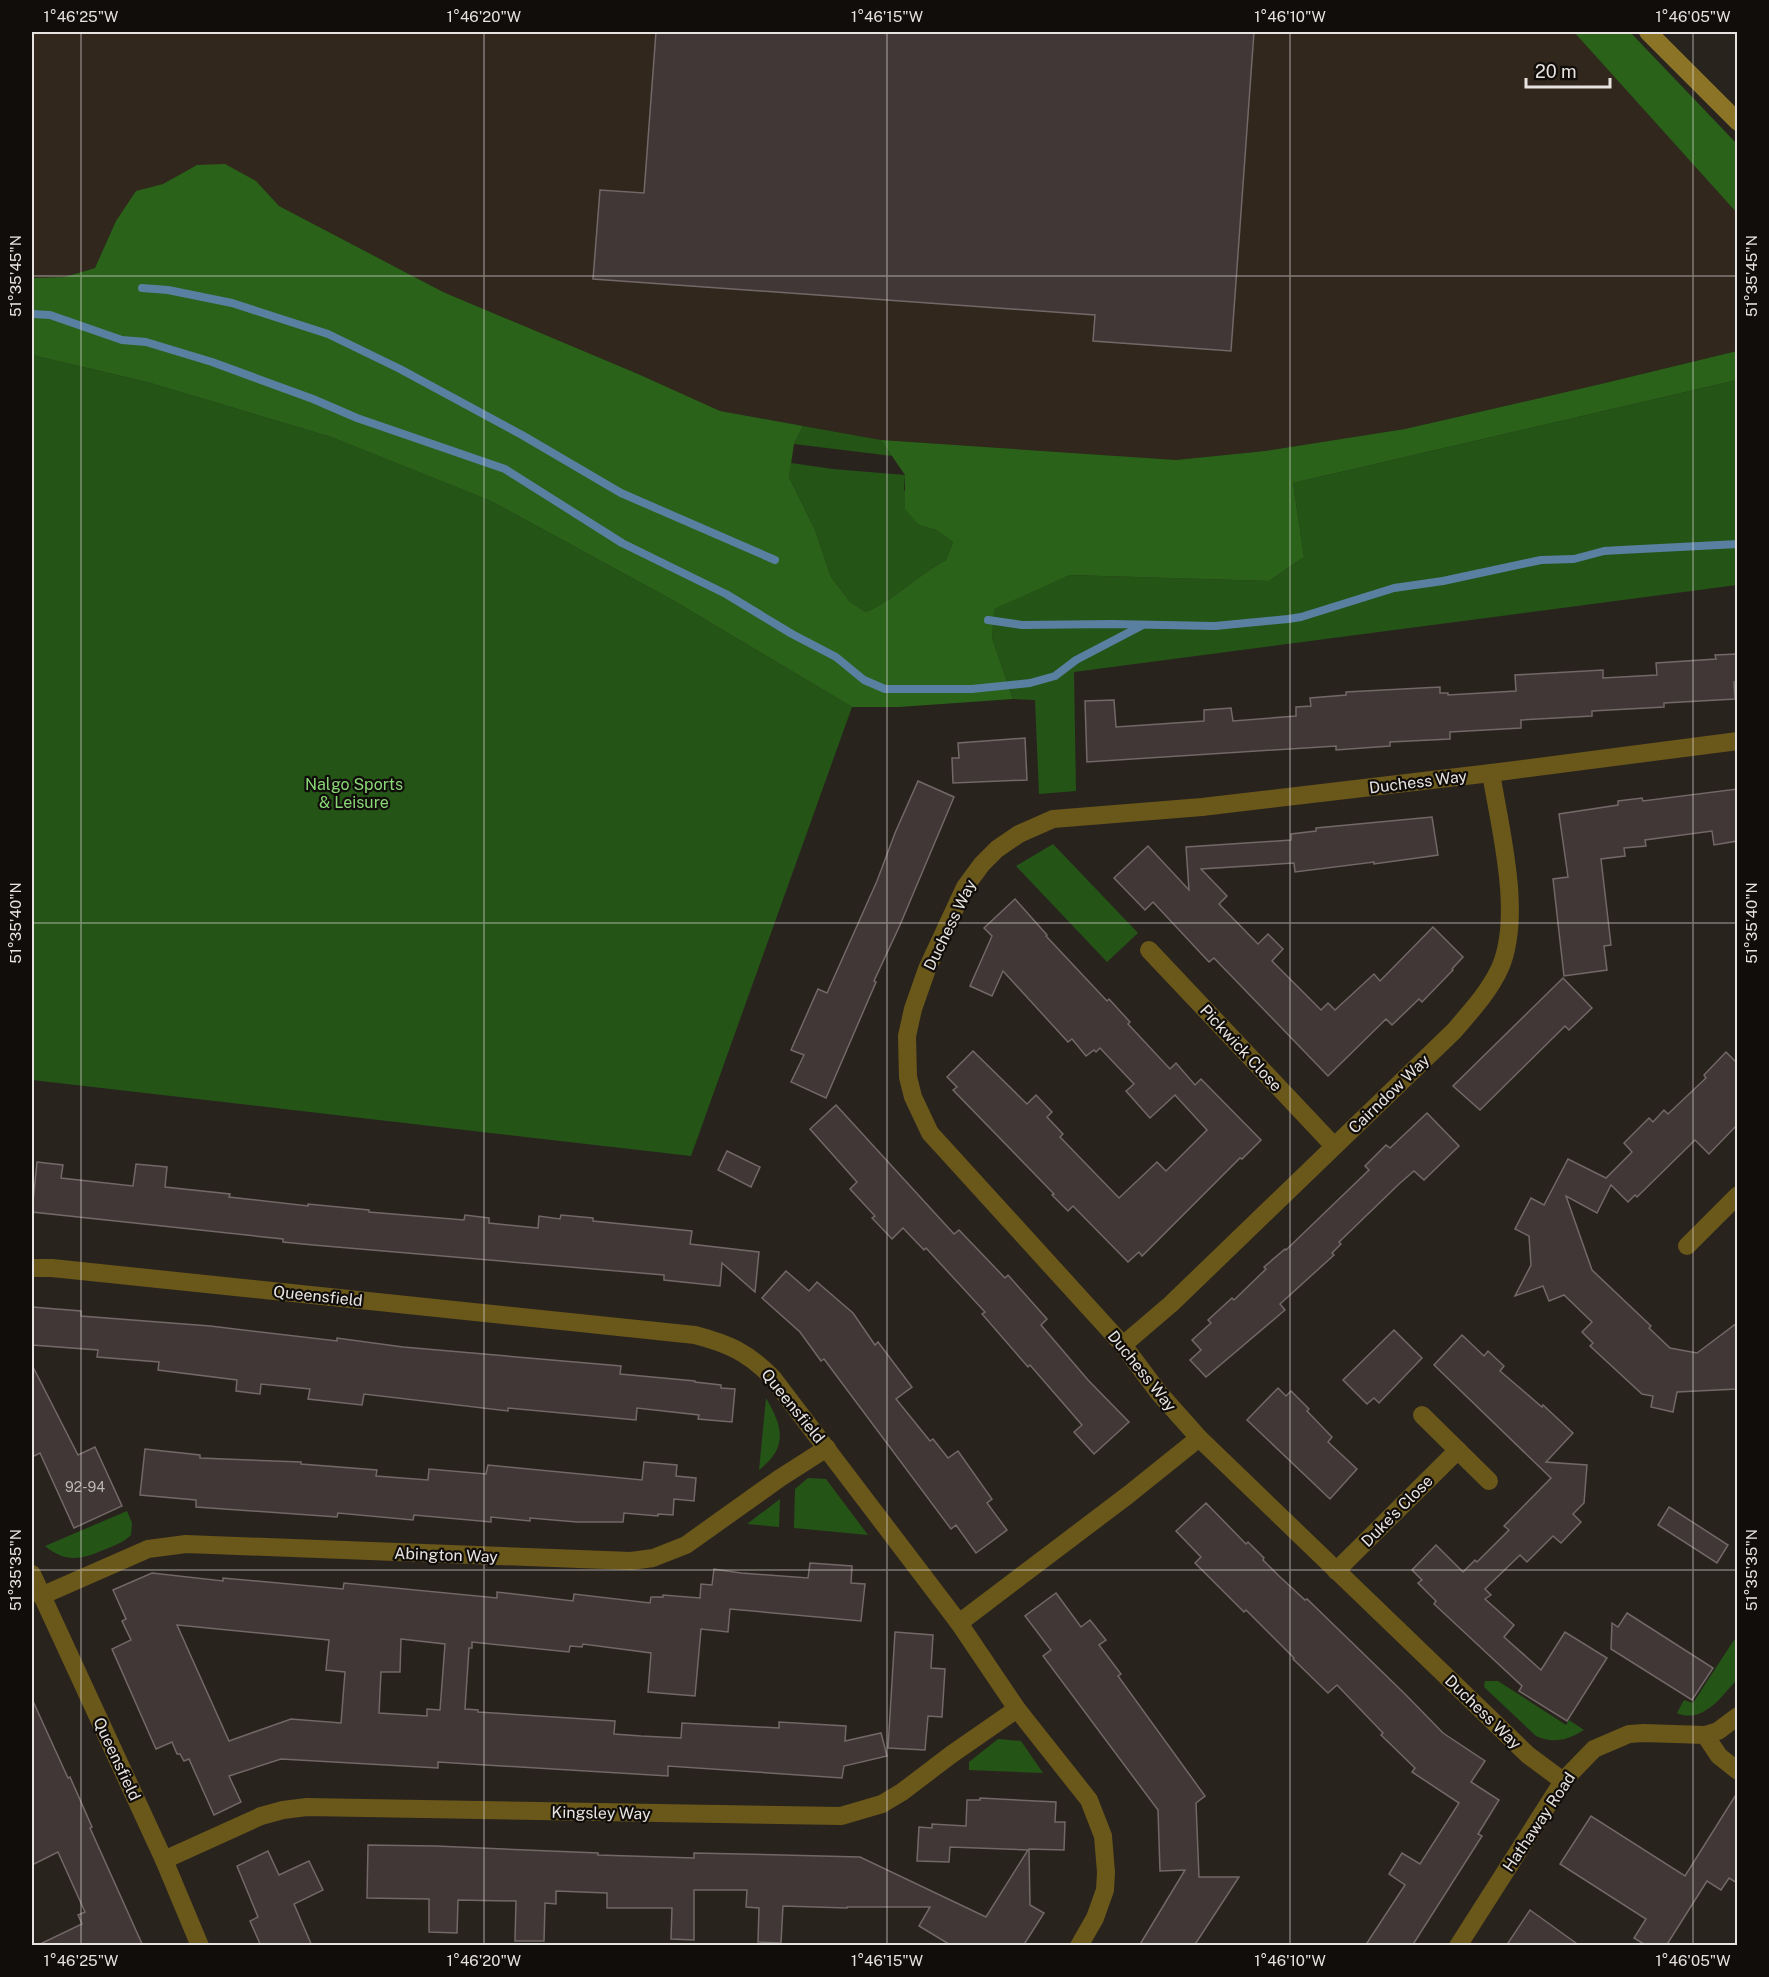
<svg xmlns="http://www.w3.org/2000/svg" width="1769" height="1977" viewBox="0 0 1769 1977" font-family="'Public Sans',sans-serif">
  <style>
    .built { fill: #32271d }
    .green { fill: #255417 }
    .forest { fill: #2a6219 }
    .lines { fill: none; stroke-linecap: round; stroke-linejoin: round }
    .stream { stroke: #5980a0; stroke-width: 8 }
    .building { fill: #403736; stroke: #726867; stroke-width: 1.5; fill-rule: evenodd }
    .street { stroke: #6a571a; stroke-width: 18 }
    .secondary { stroke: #8c7427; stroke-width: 18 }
    .ticks { fill: none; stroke: #e7e3e0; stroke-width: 1.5; stroke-opacity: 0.45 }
    .labels { text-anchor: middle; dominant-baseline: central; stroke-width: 4.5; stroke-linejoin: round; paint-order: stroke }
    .number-label { font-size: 14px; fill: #bdb8b6 }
    .street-label { font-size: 16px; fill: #e7e3e0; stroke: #100d0b }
    .park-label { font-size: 16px; fill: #8ad776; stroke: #100d0b }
    .neatline { fill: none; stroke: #e7e3e0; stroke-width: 2 }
    .ticks-label { font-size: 15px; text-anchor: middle; fill: #e7e3e0 }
  </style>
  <rect width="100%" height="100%" fill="#29231e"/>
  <!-- built -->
  <polygon class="built" points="32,32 1574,32 1737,213 1737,351 1601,384 1405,429 1265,451 1176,460 881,440 720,411 638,374 443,292 279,206 256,181 197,165 163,184 136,191 116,221 95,268 65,277 32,278"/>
  <!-- green -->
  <g class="green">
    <polygon points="32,355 147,382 331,437 491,501 676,602 852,707 691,1156 32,1080"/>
    <polygon points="1737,380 1737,585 1074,672 1076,791 1039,794 1035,700 1013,699 992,638 993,609 1070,575 1269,581 1304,557 1293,483"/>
    <polygon points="803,426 881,440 892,456 794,444"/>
    <path d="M791,463l42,6 72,6 -1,14 15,36 17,5 17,12 -7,18c-28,15 -50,39 -80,52l-16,-10 -19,-25 -16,-47 -26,-53z"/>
    <polygon points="1053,844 1138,933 1107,962 1016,866"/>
    <path d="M766,1398c17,29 22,50 -7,72z"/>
    <polygon points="808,1478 826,1479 868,1535 794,1528 795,1489"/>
    <polygon points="780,1499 779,1527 747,1524"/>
    <path d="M127,1511l5,12 -1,12c-7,7 -17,11 -25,14 -24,10 -39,15 -61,-3z"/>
    <path d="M1734,1640l3,2c1,11 3,24 1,34 -2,6 -8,11 -12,16 -12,14 -29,30 -49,21l7,-13 9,3z"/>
    <path d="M1485,1681h13l68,44 3,-5 15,10c-16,10 -30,14 -48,6l-52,-49z"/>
    <polygon points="998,1739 1021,1741 1043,1773 969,1770 969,1762"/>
  </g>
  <!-- forest -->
  <g class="forest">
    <polygon points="1574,32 1630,32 1737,144 1737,213"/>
    <path d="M225,164l31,17 23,25 164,86 195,82 82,37 83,15 -9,18 -5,33 26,53 16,47 19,25 16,10c30,-13 52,-37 80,-52l7,-18 -17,-12 -17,-5 -14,-16v-34l-24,-35 295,20 89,-9 140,-22 196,-45 136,-33v29l-444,103 11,74 -35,24 -199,-6 -76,34 -2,29 21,61 -114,8h-47l-176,-105 -185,-101 -160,-64 -184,-55 -115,-27v-77l33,-1 30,-9 21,-47 20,-30 27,-7 34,-19z"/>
  </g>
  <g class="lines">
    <!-- stream -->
    <g class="stream">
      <polyline points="142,288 168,290 232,303 328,334 400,369 522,435 621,493 775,560"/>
      <polyline points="32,314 50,315 122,340 146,342 212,362 313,399 357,418 505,469 622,543 726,594 792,634 836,657 864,680 885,689 972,689 1030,683 1055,676 1076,660 1141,626"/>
      <polyline points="988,620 1022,625 1112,624 1215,626 1288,619 1301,617 1394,588 1443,581 1541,560 1574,559 1604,551 1621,550 1738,544"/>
    </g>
  </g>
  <!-- building -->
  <g class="building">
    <polygon points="656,32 1254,32 1231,351 1093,341 1095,315 593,279 600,190 644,193"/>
    <polygon points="1737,654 1737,681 1734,682 1735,699 1664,703 1664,707 1592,711 1592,716 1521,720 1521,728 1450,732 1450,739 1390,742 1390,746 1336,750 1336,746 1087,762 1085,701 1114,700 1116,727 1204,721 1204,710 1231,708 1233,721 1296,716 1296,707 1311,706 1310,698 1346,695 1346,692 1440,687 1440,693 1448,693 1448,695 1516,691 1515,675 1603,670 1603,678 1657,675 1656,663 1716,659 1715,655"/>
    <polygon points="1025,738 1027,780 953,783 952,758 959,758 958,743"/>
    <polygon points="918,781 954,797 900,925 874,981 876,982 826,1098 791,1082 804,1055 791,1050 818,989 827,993 877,881 895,833"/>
    <polygon points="1737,789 1737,841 1714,845 1712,831 1645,840 1646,846 1624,848 1625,856 1601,859 1611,945 1604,946 1607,970 1564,976 1553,879 1568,877 1559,814 1618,805 1618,801 1642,798 1643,801"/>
    <polygon points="1432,817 1438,855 1374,864 1374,862 1295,872 1294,863 1201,869 1227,896 1219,904 1258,944 1268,934 1283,949 1272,961 1321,1010 1328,1003 1335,1010 1374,974 1380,981 1433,927 1463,957 1452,969 1453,970 1422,1002 1419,999 1392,1025 1386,1019 1328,1076 1214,958 1209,962 1153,902 1145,910 1114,878 1148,846 1189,890 1186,847 1291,840 1291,834 1316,831 1316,828"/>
    <polygon points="1015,899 1047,935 1046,936 1107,1001 1109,999 1130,1022 1128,1024 1170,1069 1176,1063 1195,1085 1201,1079 1261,1140 1242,1159 1240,1158 1142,1256 1139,1252 1128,1262 1073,1206 1068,1211 1052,1195 1054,1194 953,1090 957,1087 947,1077 973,1051 1027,1104 1036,1095 1052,1112 1047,1117 1063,1134 1060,1137 1119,1198 1157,1162 1166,1171 1207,1130 1175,1095 1150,1118 1126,1091 1134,1084 1100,1048 1096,1052 1094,1050 1086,1056 1072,1039 1068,1042 1003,971 992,996 970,986 992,936 984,928"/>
    <polygon points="1563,978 1592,1008 1569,1030 1565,1026 1480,1110 1453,1086"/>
    <polygon points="1726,1052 1737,1063 1737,1125 1709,1154 1695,1140 1637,1197 1635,1195 1628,1202 1611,1185 1597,1213 1566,1196 1592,1270 1651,1326 1649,1328 1670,1348 1697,1353 1737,1323 1737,1389 1677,1392 1673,1412 1651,1407 1653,1396 1642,1394 1590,1346 1593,1343 1582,1332 1592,1322 1564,1295 1549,1301 1543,1286 1515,1296 1531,1265 1529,1236 1515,1229 1531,1198 1544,1205 1568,1159 1606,1178 1632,1152 1624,1143 1649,1118 1653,1122 1664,1110 1668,1114 1706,1078 1704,1075"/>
    <polygon points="836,1105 954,1234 959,1230 1005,1278 1008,1275 1047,1319 1041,1325 1088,1380 1129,1422 1094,1454 1074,1432 1082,1425 1030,1365 1028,1367 982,1314 985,1312 926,1248 924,1250 903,1228 892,1239 872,1218 875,1216 850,1189 857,1182 810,1129"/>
    <polygon points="1427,1113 1459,1146 1424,1180 1414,1171 1399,1184 1339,1242 1341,1244 1332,1253 1334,1255 1280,1304 1285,1310 1206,1377 1190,1360 1201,1350 1192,1340 1211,1323 1208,1320 1232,1298 1234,1300 1266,1269 1264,1267 1285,1249 1286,1250 1369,1170 1365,1166 1386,1145 1390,1148"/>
    <polygon points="727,1151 760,1167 751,1187 718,1170"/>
    <polygon points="37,1162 63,1165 61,1178 133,1186 136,1164 167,1167 165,1187 230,1194 229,1197 308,1206 308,1204 369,1210 369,1212 464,1220 465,1215 489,1218 489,1223 538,1228 539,1216 560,1219 561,1215 593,1218 593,1221 692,1231 690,1244 759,1252 755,1292 722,1263 720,1286 664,1280 664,1275 313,1245 283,1242 283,1239 32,1212"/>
    <polygon points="786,1271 809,1291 817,1282 853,1313 875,1345 878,1342 912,1387 896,1399 930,1441 933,1439 948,1458 958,1451 992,1499 987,1503 1007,1530 976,1553 956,1525 951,1529 824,1359 821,1361 800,1332 762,1298"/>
    <polygon points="32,1307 81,1311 81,1316 210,1326 337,1341 337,1338 403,1347 621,1366 620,1374 695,1381 695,1382 721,1385 721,1388 735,1389 732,1422 698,1419 699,1415 637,1408 636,1420 508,1408 508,1411 364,1394 362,1405 308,1399 310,1389 261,1384 260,1394 236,1391 237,1380 158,1370 159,1362 97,1357 98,1350 32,1345"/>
    <polygon points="1394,1330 1422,1358 1379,1403 1374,1398 1367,1404 1343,1380"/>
    <polygon points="1462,1335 1484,1356 1488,1351 1504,1366 1500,1371 1542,1407 1543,1405 1573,1433 1546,1462 1587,1465 1584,1503 1573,1514 1581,1522 1561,1543 1553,1536 1527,1562 1520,1555 1485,1589 1491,1595 1485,1599 1514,1625 1504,1637 1541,1670 1565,1632 1607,1658 1567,1721 1519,1691 1522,1686 1434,1604 1436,1601 1418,1583 1422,1580 1412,1570 1436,1545 1463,1572 1475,1560 1477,1562 1509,1530 1504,1526 1551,1478 1434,1365"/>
    <polygon points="32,1365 78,1455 95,1447 122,1506 74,1528 40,1453 32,1457"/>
    <polygon points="1278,1388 1286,1396 1291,1391 1309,1409 1307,1411 1332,1437 1328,1442 1357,1469 1330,1499 1247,1420"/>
    <polygon points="145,1449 200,1455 200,1458 301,1462 301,1464 377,1470 376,1476 428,1480 429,1469 486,1474 488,1465 642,1480 644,1462 677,1465 676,1476 696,1478 694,1501 674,1499 673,1515 658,1514 658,1516 624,1513 623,1522 577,1522 530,1518 530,1521 491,1517 491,1522 414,1515 413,1520 338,1513 337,1517 196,1507 196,1500 140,1495"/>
    <polygon points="1206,1503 1246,1544 1248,1542 1264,1558 1263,1560 1279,1576 1305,1600 1307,1599 1406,1695 1443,1733 1485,1761 1471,1782 1499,1800 1478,1834 1482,1836 1412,1946 1365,1946 1405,1885 1389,1874 1402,1853 1420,1864 1459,1803 1412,1772 1415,1768 1381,1735 1383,1733 1337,1685 1328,1693 1293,1659 1294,1658 1246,1610 1244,1612 1195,1563 1201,1557 1176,1531"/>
    <polygon points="1669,1507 1728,1545 1717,1563 1658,1525"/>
    <path d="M810,1563l42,3 -1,17 14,1 -4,37 -131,-12 -2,23 -27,-3 -6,67 -47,-4 3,-39 -68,-9 -1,3 -12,-1 -1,6 -97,-10v6h-3l-4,61 13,1v2l137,9 -1,13 27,2 40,2 1,-15 97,5v-6l67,4 -1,15 36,-8 6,23 -43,10 -2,12 -174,-12v10l-230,-14v6l-157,-9 -52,17 12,26 -27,13 -25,-56 -5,2 -4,-7h-3l-5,-12 -16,7 -44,-100 19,-9 -9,-19 4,-2 -13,-29 39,-17 71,8v-3l120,11 1,-6 153,15v-6l76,9 1,-7 76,9 1,-6h12v-2l37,3 1,-14 11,1 2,-16 27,4 67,5zM177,1625l152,15 -3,30 19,2 -4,51 -50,-4 -62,22zM401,1639l44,5 -5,66 -13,-1v7l-48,-3 2,-41h19z"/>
    <polygon points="1056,1593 1081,1627 1090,1620 1106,1640 1099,1645 1121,1674 1118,1676 1205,1796 1196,1803 1199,1877 1239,1877 1194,1946 1139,1946 1185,1870 1160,1871 1158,1810 1043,1656 1051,1650 1025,1616"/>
    <polygon points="1627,1613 1713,1668 1692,1700 1611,1649 1612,1623 1618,1627"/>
    <polygon points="895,1632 933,1635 931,1668 945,1669 942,1717 928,1716 925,1750 888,1748"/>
    <polygon points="32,1699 68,1778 70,1777 92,1827 90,1828 143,1946 36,1946 82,1924 78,1915 85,1912 58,1852 32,1865"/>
    <polygon points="1737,1793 1737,1883 1729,1878 1721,1890 1707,1881 1666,1946 1647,1946 1634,1938 1646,1919 1560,1864 1591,1816 1685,1876"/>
    <polygon points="980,1798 1056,1802 1055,1822 1065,1822 1064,1850 1029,1849 1030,1905 1044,1913 1023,1946 952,1946 919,1926 930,1907 847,1907 847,1908 783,1906 781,1943 758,1942 759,1908 746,1907 747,1890 694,1890 694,1940 671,1939 672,1908 607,1908 607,1893 556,1891 556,1904 545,1903 544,1941 515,1941 516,1901 458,1900 457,1933 429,1932 429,1899 367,1898 368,1845 435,1846 598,1853 598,1855 694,1858 694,1853 782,1855 860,1857 986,1917 1028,1850 950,1847 949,1862 917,1861 919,1827 932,1828 932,1824 966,1826 967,1800 980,1800"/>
    <polygon points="268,1851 279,1875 309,1861 323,1890 294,1904 312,1946 261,1946 250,1921 258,1917 237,1866"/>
    <polygon points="1530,1910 1580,1946 1506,1946"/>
  </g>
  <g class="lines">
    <!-- street -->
    <g class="street">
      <polyline points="1149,950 1334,1146"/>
      <polyline points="1687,1246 1738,1195"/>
      <path d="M32,1268h20l643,67c34,9 52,17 77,42l187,246 58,86 72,91 14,36 3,36 -1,18 -10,28 -16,28"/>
      <path d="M1123,1345l48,-41 283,-273c17,-20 35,-39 46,-63 23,-53 0,-139 -9,-195"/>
      <polyline points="1422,1415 1489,1481"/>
      <polyline points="1336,1571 1458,1450"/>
      <polyline points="32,1574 164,1860 200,1946"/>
      <polyline points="41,1596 148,1549 186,1544 631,1561 653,1558 686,1545 780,1478 827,1448"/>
      <polyline points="959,1623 1128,1495 1199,1438"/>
      <polyline points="1705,1735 1719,1756 1738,1771"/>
      <polyline points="1563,1781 1528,1755 1199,1438 1159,1393 1123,1345 930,1133 913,1097 908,1077 907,1036 913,1009 927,969 965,887 982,864 997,849 1019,834 1053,819 1202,807 1491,773 1738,741"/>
      <polyline points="164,1860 261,1816 283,1810 307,1807 841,1816 882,1804 902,1792 952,1754 1017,1709"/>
      <polyline points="1458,1946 1563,1781 1594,1749 1629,1734 1644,1733 1705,1735 1718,1731 1738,1716"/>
    </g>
    <!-- secondary -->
    <polyline class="secondary" points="1648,32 1738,122"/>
  </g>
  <!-- ticks -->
  <path class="ticks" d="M81,32v1914M484,32v1914M887,32v1914M1290,32v1914M1693,32v1914M32,276h1706M32,923h1706M32,1570h1706"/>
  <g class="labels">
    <!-- number labels -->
    <g class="number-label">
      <text x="85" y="1487">92-94</text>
    </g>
    <!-- street labels -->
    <g class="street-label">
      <text transform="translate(1418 782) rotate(-7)">Duchess Way</text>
      <text transform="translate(950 925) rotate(-64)">Duchess Way</text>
      <text transform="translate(1241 1048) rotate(47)">Pickwick Close</text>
      <text transform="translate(1389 1094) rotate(-44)">Cairndow Way</text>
      <text transform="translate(318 1296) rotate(6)">Queensfield</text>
      <text transform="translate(1142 1371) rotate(51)">Duchess Way</text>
      <text transform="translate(793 1406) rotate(51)">Queensfield</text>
      <text transform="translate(1397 1511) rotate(-45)">Duke's Close</text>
      <text transform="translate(446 1555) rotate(2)">Abington Way</text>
      <text transform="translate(1483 1712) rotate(44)">Duchess Way</text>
      <text transform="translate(117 1759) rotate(65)">Queensfield</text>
      <text transform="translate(601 1813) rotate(1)">Kingsley Way</text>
      <text transform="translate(1539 1822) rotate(-56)">Hathaway Road</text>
    </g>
    <!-- park labels -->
    <g class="park-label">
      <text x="354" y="784">Nalgo Sports<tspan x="354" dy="18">&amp; Leisure</tspan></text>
    </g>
  </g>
  <!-- border -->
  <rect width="1769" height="1977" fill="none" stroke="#100d0b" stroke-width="66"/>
  <!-- scale -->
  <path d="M1526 78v9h84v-9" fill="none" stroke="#e7e3e0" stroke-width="3"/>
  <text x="1535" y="78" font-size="18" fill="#e7e3e0" stroke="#100d0b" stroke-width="4.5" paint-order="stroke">20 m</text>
  <rect x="33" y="33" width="1703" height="1911" class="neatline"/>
  <g class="ticks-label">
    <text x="81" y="22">1°46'25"W</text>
    <text x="484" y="22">1°46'20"W</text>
    <text x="887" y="22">1°46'15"W</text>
    <text x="1290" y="22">1°46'10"W</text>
    <text x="1693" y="22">1°46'05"W</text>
    <text transform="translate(16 276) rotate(-90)" y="5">51°35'45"N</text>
    <text transform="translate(1752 276) rotate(-90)" y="5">51°35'45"N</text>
    <text transform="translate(16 923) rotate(-90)" y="5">51°35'40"N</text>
    <text transform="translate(1752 923) rotate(-90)" y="5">51°35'40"N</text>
    <text transform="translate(16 1570) rotate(-90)" y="5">51°35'35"N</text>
    <text transform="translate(1752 1570) rotate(-90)" y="5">51°35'35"N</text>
    <text x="81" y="1966">1°46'25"W</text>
    <text x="484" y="1966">1°46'20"W</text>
    <text x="887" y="1966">1°46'15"W</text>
    <text x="1290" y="1966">1°46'10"W</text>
    <text x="1693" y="1966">1°46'05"W</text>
  </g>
</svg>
